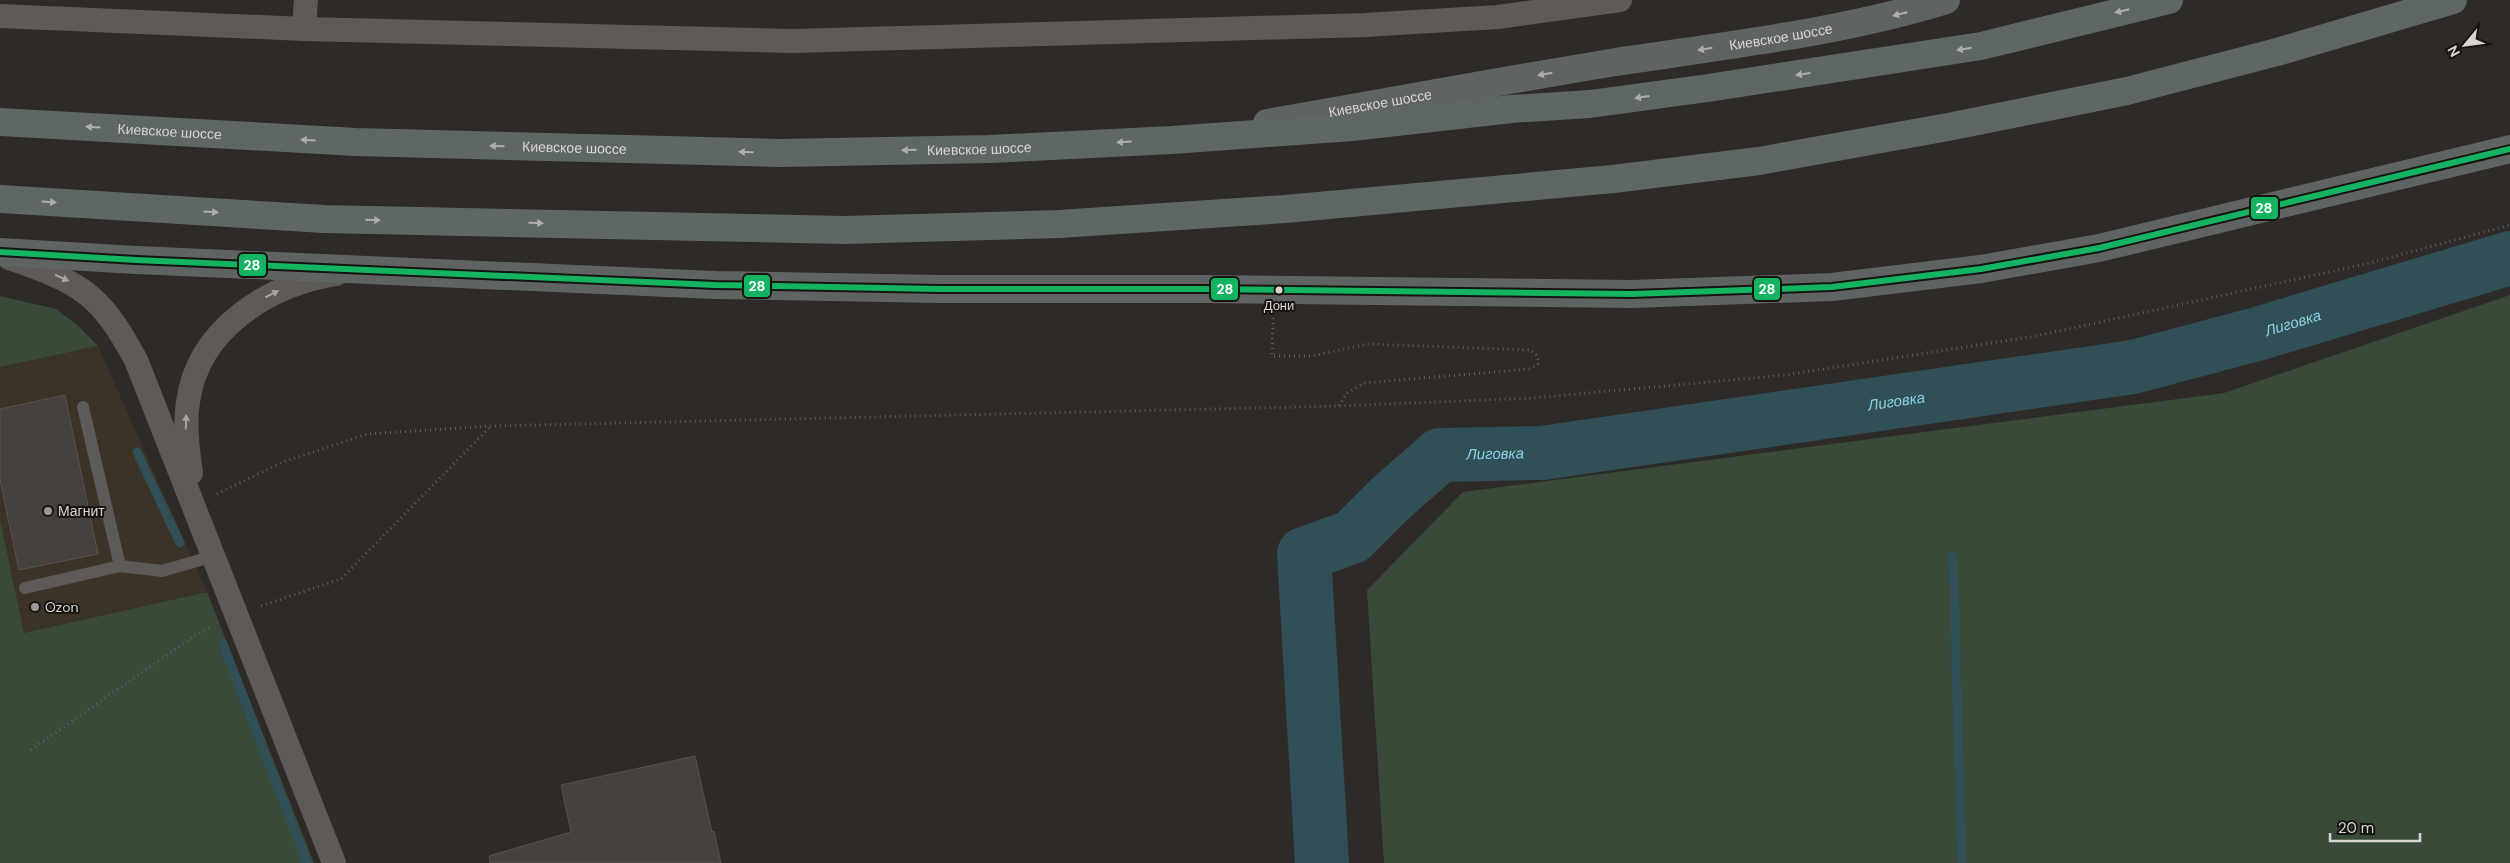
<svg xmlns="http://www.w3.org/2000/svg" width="2510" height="863" viewBox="0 0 2510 863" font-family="'DM Sans',sans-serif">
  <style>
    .built { fill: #3c3328 }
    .green { fill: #394a39 }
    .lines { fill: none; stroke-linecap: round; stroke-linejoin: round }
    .stream { stroke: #314f56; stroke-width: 9 }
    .river { stroke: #314f56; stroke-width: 54 }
    .building { fill: #46413c; stroke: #555350 }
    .path { stroke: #62605d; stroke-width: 3; stroke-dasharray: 1 4; stroke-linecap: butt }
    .service { stroke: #5d5a58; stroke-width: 12 }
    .minor { stroke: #5d5a58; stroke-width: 24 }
    .primary { stroke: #5f6462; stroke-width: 28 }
    .trunk { stroke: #5f6765; stroke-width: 28 }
    .bus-1-casing { stroke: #161411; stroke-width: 10 }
    .bus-1 { stroke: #13b361; stroke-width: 6 }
    .oneway { fill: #aeaeab }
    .oneway2 { fill: #aeadaa }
    .oneway3 { fill: #a7a4a1 }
    .bus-dot { fill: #d9d5d1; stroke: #161411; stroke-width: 2 }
    .poi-dot { fill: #9d9996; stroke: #161411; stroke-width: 2 }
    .labels { text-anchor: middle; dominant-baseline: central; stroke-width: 4; stroke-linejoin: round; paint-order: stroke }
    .bus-label { font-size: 13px; fill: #d9d5d1; stroke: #161411 }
    .street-label { font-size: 14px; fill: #d9d5d1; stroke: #161411 }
    .poi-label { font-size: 14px; fill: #d9d5d1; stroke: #161411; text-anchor: start }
    .water-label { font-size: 15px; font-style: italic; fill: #8dd1e1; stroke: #161411 }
    .line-badge { stroke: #161411; stroke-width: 2 }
    .badge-label { font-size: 14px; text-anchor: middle; font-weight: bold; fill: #fff }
  </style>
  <rect width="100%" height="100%" fill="#2d2a27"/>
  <!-- built -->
  <polygon class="built" points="98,346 207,592 24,633 0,519 0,367"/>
  <!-- green -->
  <g class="green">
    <polygon points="2510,295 2510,863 1384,863 1367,590 1463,492 2224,393"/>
    <polygon points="0,296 56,309 77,325 98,346 0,367"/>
    <polygon points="0,519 24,633 207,592 314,863 0,863"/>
  </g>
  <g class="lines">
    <!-- stream -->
    <g class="stream">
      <polyline points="137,452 180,543"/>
      <polyline points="1953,556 1962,863"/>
      <polyline points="223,644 307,863"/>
    </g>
    <!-- river -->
    <path class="river" id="s1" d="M1322,863l-18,-309 48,-17 39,-39 49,-43 102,-2 591,-86 124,-33 253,-76"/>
  </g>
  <!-- building -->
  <g class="building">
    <polygon points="65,395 98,554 19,570 0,480 0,409"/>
    <polygon points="695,756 712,832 714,831 721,863 490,863 489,856 571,832 561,785"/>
  </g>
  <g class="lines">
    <!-- path -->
    <g class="path">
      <polyline points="1273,318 1272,356 1312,356 1368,344 1531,350 1538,357 1538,364 1530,369 1364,383 1347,393 1339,406"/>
      <polyline points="217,494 283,462 367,434 491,426 1339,406 1533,398 1785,375 2036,336 2366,264 2510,225"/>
      <polyline points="261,606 341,579 491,426"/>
      <polyline points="31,750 194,636 212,627"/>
    </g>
    <!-- service -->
    <g class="service">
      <polyline points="83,407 120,566 162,571 214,556"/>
      <polyline points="25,588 120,566"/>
    </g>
    <!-- minor -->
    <g class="minor">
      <polyline points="0,16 304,29 793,41 1365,25 1498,17 1620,0"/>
      <polyline points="304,29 306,0"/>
      <path d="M9,258c72,25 90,34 127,102l198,503"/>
      <path d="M191,473c-3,-24 -7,-47 -3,-71 10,-74 81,-117 148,-128"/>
    </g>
    <!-- primary -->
    <g class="primary">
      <path id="s2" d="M1267,123c116,-20 233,-42 349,-61 111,-17 223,-29 330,-62"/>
      <polyline points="0,252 136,260 715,285 940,289 1200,289 1632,294 1832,287 1981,269 2099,248 2510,149"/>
    </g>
    <!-- trunk -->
    <g class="trunk">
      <path id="s3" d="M0,122l356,20 424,11 210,-4 182,-9 180,-13 159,-18 79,-5 118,-16 273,-42 188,-46"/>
      <polyline points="0,199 324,219 844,230 1059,224 1285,209 1613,179 1759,161 1948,127 2127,91 2277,52 2453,0"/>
    </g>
    <defs>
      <polyline id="bus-1" points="0,252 136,260 715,285 940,289 1200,289 1632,294 1832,287 1981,269 2099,248 2510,149"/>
    </defs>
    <!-- bus-1 casing -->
    <use href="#bus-1" class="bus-1-casing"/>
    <!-- bus-1 -->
    <use href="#bus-1" class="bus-1"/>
  </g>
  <!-- one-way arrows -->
  <defs><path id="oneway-solid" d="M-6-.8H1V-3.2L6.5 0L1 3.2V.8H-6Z" transform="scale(1.25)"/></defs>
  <g class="oneway">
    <use href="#oneway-solid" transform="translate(2122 11) rotate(167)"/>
    <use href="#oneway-solid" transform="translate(1964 49) rotate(171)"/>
    <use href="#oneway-solid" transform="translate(1803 74) rotate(172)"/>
    <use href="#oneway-solid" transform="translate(1642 97) rotate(172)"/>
    <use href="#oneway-solid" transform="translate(93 127) rotate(-177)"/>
    <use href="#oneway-solid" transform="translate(308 140) rotate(-177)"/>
    <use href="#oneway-solid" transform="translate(1124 142) rotate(177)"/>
    <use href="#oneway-solid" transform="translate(497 146) rotate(-179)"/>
    <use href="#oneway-solid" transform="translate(909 150) rotate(179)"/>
    <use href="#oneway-solid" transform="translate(746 152) rotate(-179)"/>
    <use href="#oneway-solid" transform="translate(49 202) rotate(4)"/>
    <use href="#oneway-solid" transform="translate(211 212) rotate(4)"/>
    <use href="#oneway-solid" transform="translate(373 220) rotate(1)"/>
    <use href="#oneway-solid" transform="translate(536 223) rotate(1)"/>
  </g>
  <g class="oneway2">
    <use href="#oneway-solid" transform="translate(1900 14) rotate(166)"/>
    <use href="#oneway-solid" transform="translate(1705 49) rotate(171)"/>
    <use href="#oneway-solid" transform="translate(1545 74) rotate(170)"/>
  </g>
  <g class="oneway3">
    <use href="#oneway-solid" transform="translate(62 278) rotate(24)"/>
    <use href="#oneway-solid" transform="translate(272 294) rotate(-26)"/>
    <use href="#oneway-solid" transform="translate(186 422) rotate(-88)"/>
  </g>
  <!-- markers -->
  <circle class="bus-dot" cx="1279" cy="290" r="4.5"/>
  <g class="poi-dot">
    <circle cx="48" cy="511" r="5"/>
    <circle cx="35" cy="607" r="5"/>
  </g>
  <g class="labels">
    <!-- bus labels -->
    <g class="bus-label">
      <text x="1279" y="305">Дони</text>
    </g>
    <!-- street labels -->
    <g class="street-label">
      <text stroke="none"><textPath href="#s2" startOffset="521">Киевское шоссе</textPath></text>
      <text stroke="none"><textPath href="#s2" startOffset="115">Киевское шоссе</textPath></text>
      <text stroke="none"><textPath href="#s3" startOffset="170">Киевское шоссе</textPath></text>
      <text stroke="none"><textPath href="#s3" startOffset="575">Киевское шоссе</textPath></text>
      <text stroke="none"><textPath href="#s3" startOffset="980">Киевское шоссе</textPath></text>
    </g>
    <!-- poi labels -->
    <g class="poi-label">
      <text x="58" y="511">Магнит</text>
      <text x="45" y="607">Ozon</text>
    </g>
    <!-- water labels -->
    <g class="water-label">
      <text stroke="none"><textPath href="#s1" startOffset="1346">Лиговка</textPath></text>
      <text stroke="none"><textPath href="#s1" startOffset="941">Лиговка</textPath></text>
      <text stroke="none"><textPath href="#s1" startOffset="536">Лиговка</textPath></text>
    </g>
  </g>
  <g class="line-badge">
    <rect x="2250" y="196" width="29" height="24" rx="5" fill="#13b361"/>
    <rect x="238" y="253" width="29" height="24" rx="5" fill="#13b361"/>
    <rect x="743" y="274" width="28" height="24" rx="5" fill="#13b361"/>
    <rect x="1753" y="277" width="28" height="24" rx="5" fill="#13b361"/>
    <rect x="1210" y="277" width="29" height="24" rx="5" fill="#13b361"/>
  </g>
  <g class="badge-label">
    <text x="2264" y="213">28</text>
    <text x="252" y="270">28</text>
    <text x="757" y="291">28</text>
    <text x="1767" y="294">28</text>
    <text x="1225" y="294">28</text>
  </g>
  <!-- north arrow -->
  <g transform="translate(2465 45) rotate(241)" stroke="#161411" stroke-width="4" paint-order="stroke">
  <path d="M0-4L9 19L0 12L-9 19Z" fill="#d9d5d1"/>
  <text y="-8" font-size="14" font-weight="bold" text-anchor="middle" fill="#d9d5d1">N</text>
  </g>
  <!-- scale -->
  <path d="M2330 833v8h90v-8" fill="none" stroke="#d9d5d1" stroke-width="2.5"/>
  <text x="2338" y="833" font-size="15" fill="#d9d5d1" stroke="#161411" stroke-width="4" paint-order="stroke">20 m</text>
</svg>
